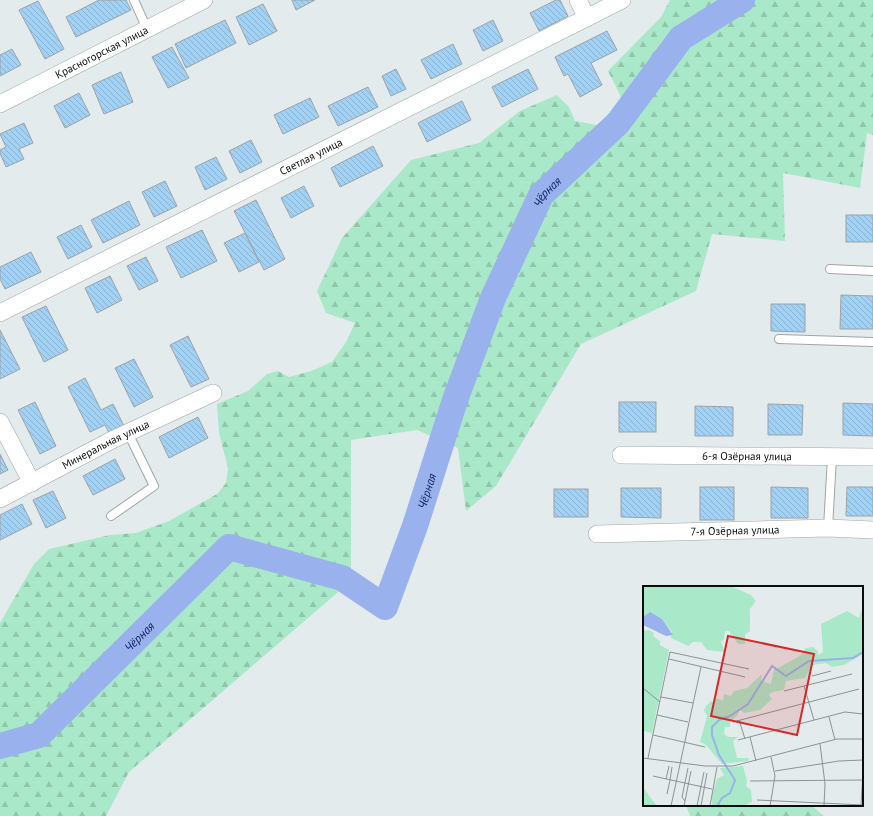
<svg xmlns="http://www.w3.org/2000/svg" width="873" height="816" viewBox="0 0 873 816" font-family="'PT Sans',sans-serif">
  <style>
    .forest { fill: url(#forest-firs) }
    .lines { fill: none; stroke-linecap: round; stroke-linejoin: round }
    .river { stroke: #99b1ed; stroke-width: 26 }
    .building { fill: url(#building-back-hatch); stroke: #9da2a6 }
    .lane-casing { stroke: #9fa5a7; stroke-width: 10 }
    .street-casing { stroke: #9fa5a7; stroke-width: 18 }
    .lane { stroke: #fff; stroke-width: 8 }
    .street { stroke: #fff; stroke-width: 17 }
    .labels { text-anchor: middle; dominant-baseline: central; stroke-width: 3; stroke-linejoin: round; paint-order: stroke }
    .street-label { font-size: 11px; fill: #0b0d0d; stroke: #f1f8fa }
    .water-label { font-size: 12px; font-style: italic; fill: #132468; stroke: #f1f8fa }
    .inset-river { fill: none; stroke: #99b1ed; stroke-width: 2 }
    .inset-road { fill: none; stroke: #8d9293; stroke-width: 1 }
    .view { fill: #d62828; fill-opacity: 0.15; stroke: #d62828; stroke-width: 2 }
    .inset-edge { fill: none; stroke: #0b0d0d; stroke-width: 2 }
  </style>
  <defs>
    <pattern id="forest-firs" width="22" height="20" patternUnits="userSpaceOnUse"><rect width="22" height="20" fill="#a9e9c9"/><path d="M5 1l3.5 6h-7zM16 11l3.5 6h-7z" fill="#90c7ab"/></pattern>
    <pattern id="building-back-hatch" width="6" height="6" patternUnits="userSpaceOnUse"><rect width="6" height="6" fill="#a1d2f6"/><path d="M-1 5l2 2M0 0l6 6M5-1l2 2" fill="none" stroke="#89b3d2"/></pattern>
  </defs>
  <rect width="100%" height="100%" fill="#e4ebed"/>
  <!-- forest -->
  <g class="forest">
    <polygon points="670,0 873,0 873,135 867,133 860,188 783,173 785,241 712,234 696,291 581,344 496,486 466,511 458,448 417,430 351,440 351,581 129,772 106,816 0,816 0,623 34,564 49,549 110,535 136,533 169,521 217,494 226,483 228,468 219,433 217,404 248,391 267,374 278,371 289,377 311,371 332,362 346,342 355,323 326,313 317,291 342,238 411,160 479,143 520,111 557,95 569,107 575,121 608,127 621,97 608,71 661,17"/>
    <polygon points="686,805 811,805 824,816 690,816"/>
  </g>
  <g class="lines">
    <!-- river -->
    <path class="river" id="s1" d="M0,746l39,-11 190,-188 113,31 43,29 30,-81 40,-126 38,-102 48,-103 77,-72 63,-85 61,-38"/>
  </g>
  <!-- building -->
  <g class="building">
    <polygon points="99,0 126,0 131,10 76,37 66,17"/>
    <polygon points="292,0 315,0 296,10"/>
    <polygon points="556,0 560,0 568,16 539,31 530,13"/>
    <polygon points="38,1 64,49 45,59 19,10"/>
    <polygon points="263,4 277,31 249,45 236,17"/>
    <polygon points="225,20 236,43 186,68 175,44"/>
    <polygon points="493,20 503,41 483,51 473,30"/>
    <polygon points="607,31 617,50 591,63 602,85 580,97 568,74 564,76 555,57"/>
    <polygon points="453,44 462,64 431,79 421,60"/>
    <polygon points="172,47 189,78 168,88 152,57"/>
    <polygon points="12,49 21,65 0,76 0,55"/>
    <polygon points="396,69 406,89 391,96 382,76"/>
    <polygon points="528,69 538,89 502,107 492,87"/>
    <polygon points="121,72 133,102 104,114 92,85"/>
    <polygon points="368,87 378,107 338,126 328,106"/>
    <polygon points="79,93 90,115 65,128 54,106"/>
    <polygon points="310,98 319,117 283,134 274,115"/>
    <polygon points="462,101 471,120 427,142 418,123"/>
    <polygon points="24,123 33,143 19,149 24,159 6,167 0,153 0,150 6,147 0,134"/>
    <polygon points="251,140 262,162 240,173 229,151"/>
    <polygon points="373,146 383,166 340,187 331,168"/>
    <polygon points="216,157 227,179 205,190 195,167"/>
    <polygon points="165,181 177,206 154,217 142,192"/>
    <polygon points="304,186 314,206 291,218 281,198"/>
    <polygon points="256,200 285,259 264,270 234,211"/>
    <polygon points="129,201 140,225 103,243 91,220"/>
    <rect x="846" y="215" width="27" height="27"/>
    <polygon points="81,225 92,247 68,259 57,237"/>
    <polygon points="202,230 217,261 181,278 166,247"/>
    <polygon points="245,233 259,262 239,272 224,243"/>
    <polygon points="31,252 41,272 5,289 0,279 0,267"/>
    <polygon points="146,257 158,281 139,290 127,266"/>
    <polygon points="110,276 122,300 97,313 85,288"/>
    <polygon points="841,295 873,296 873,329 840,329"/>
    <polygon points="771,304 805,304 805,332 771,331"/>
    <polygon points="46,306 68,350 44,362 22,317"/>
    <polygon points="0,330 20,369 0,379"/>
    <polygon points="188,336 209,379 191,387 170,345"/>
    <polygon points="134,359 153,397 134,407 115,368"/>
    <polygon points="85,378 101,410 113,404 124,426 109,433 105,425 90,432 68,387"/>
    <polygon points="35,402 56,446 40,454 18,410"/>
    <rect x="619" y="402" width="37" height="30"/>
    <polygon points="843,403 873,404 873,436 843,435"/>
    <polygon points="768,404 803,405 802,435 768,435"/>
    <polygon points="695,406 733,407 733,436 695,436"/>
    <polygon points="198,417 208,438 169,458 159,437"/>
    <polygon points="0,454 8,470 0,474"/>
    <polygon points="115,459 125,479 93,495 83,476"/>
    <rect x="700" y="487" width="34" height="33"/>
    <polygon points="771,487 808,488 808,518 771,518"/>
    <polygon points="847,487 873,487 873,516 846,516"/>
    <polygon points="621,488 661,488 661,518 621,517"/>
    <rect x="554" y="489" width="34" height="28"/>
    <polygon points="53,491 66,518 46,528 33,500"/>
    <polygon points="22,504 32,524 0,540 0,515"/>
  </g>
  <g class="lines">
    <defs>
      <g id="lane">
        <polyline points="134,0 147,29"/>
        <polyline points="830,269 873,271"/>
        <polyline points="779,339 873,342"/>
        <polyline points="111,516 154,486 128,433"/>
        <polyline points="828,528 832,457"/>
      </g>
      <g id="street">
        <polyline points="578,0 587,18"/>
        <path id="s2" d="M0,104l204,-104"/>
        <path id="s3" d="M0,313l622,-313"/>
        <polyline points="0,422 32,483"/>
        <path id="s4" d="M621,455l252,2"/>
        <path id="s5" d="M0,499l110,-58 103,-48"/>
        <path id="s6" d="M597,534l231,-6 45,2"/>
      </g>
    </defs>
    <!-- lane casing -->
    <use href="#lane" class="lane-casing"/>
    <!-- street casing -->
    <use href="#street" class="street-casing"/>
    <!-- lane -->
    <use href="#lane" class="lane"/>
    <!-- street -->
    <use href="#street" class="street"/>
  </g>
  <g class="labels">
    <!-- street labels -->
    <g class="street-label">
      <text stroke="none"><textPath href="#s2" startOffset="114">Красногорская улица</textPath></text>
      <text stroke="none"><textPath href="#s3" startOffset="348">Светлая улица</textPath></text>
      <text stroke="none"><textPath href="#s5" startOffset="119">Минеральная улица</textPath></text>
      <text stroke="none"><textPath href="#s4" startOffset="126">6-я Озёрная улица</textPath></text>
      <text stroke="none"><textPath href="#s6" startOffset="138">7-я Озёрная улица</textPath></text>
    </g>
    <!-- water labels -->
    <g class="water-label">
      <text stroke="none"><textPath href="#s1" startOffset="924">Чёрная</textPath></text>
      <text stroke="none"><textPath href="#s1" startOffset="600">Чёрная</textPath></text>
      <text stroke="none"><textPath href="#s1" startOffset="181">Чёрная</textPath></text>
    </g>
  </g>
  <!-- overview -->
  <g transform="translate(643 586)">
    <rect width="220" height="220" fill="#e4ebed"/>
    <path d="M0,0h88l20,9 5,6 -6,8v22l-5,4v9h-7l-9,-13h-4l-1,8 -3,3 4,10 -18,-2 -6,-8h-8l-5,4 -17,-8 1,-6 -10,-13 -14,-3 -5,1zM204,25l12,7 2,-7 2,1v42l-19,11 -12,2 -6,-4 -14,2 -7,13 -19,3 -2,9 -12,2 -3,3 3,4 -12,11 -16,3 -5,-4 -1,6 -8,7v5h-5l-1,7 4,3h10l-5,4 4,17h12l-1,3 -26,3 -16,-19 -6,-3 7,-26 -3,-6 2,-4 5,-5 3,2 2,-5 7,3 1,-7 7,2 3,-5 13,-3 15,-14 -1,7 10,3 3,-14 26,-14 6,-8 7,-1 5,4v4l5,-3 -2,-28zM6,44l5,3 -1,3 7,5v4l9,5 -17,83 -8,-2 -1,4v-104zM100,180l4,15 -1,5 5,4 1,12 -9,4h-31v-11l5,-16 7,-4 -4,-7zM0,201l7,10 7,9h-14z" fill="#a9e9c9"/>
    <path d="M7,26l12,7 11,16 -7,1 -23,-11v-8z" fill="#99b1ed"/>
    <path class="inset-river" d="M74,220l5,-8 8,-5 5,-13 -16,-25 -7,-20v-8l7,-7 11,-4 18,-12 24,-38 14,10 23,-15 44,-3 10,-6"/>
    <path class="inset-road" d="M26,73l76,18M169,90l19,-5M161,100l10,34M0,102l17,14M141,105l68,-17M18,111l32,6M14,129l31,7M186,131l6,23M96,134l6,19M90,136l126,-33M10,149l52,12M107,151l6,24M95,154l107,-28 18,2M177,158l5,40 -1,22M0,172l62,8h28l104,-27h26M5,172l22,-106 79,17M132,185l64,-10 24,-1M10,190l59,13M23,193l3,-13M27,194l2,-13M107,195l113,-1M24,208l3,-14M114,214l106,5M42,215l6,-30M218,219l2,-34M28,220l30,-139M41,220l1,-5 -3,-4 6,-29M54,220l7,-34M58,220l6,-33M67,220l7,-39M127,220l5,-30 -4,-19"/>
    <path class="view" d="M85,50l86,18 -17,81 -86,-19z"/>
    <rect width="220" height="220" class="inset-edge"/>
  </g>
</svg>
